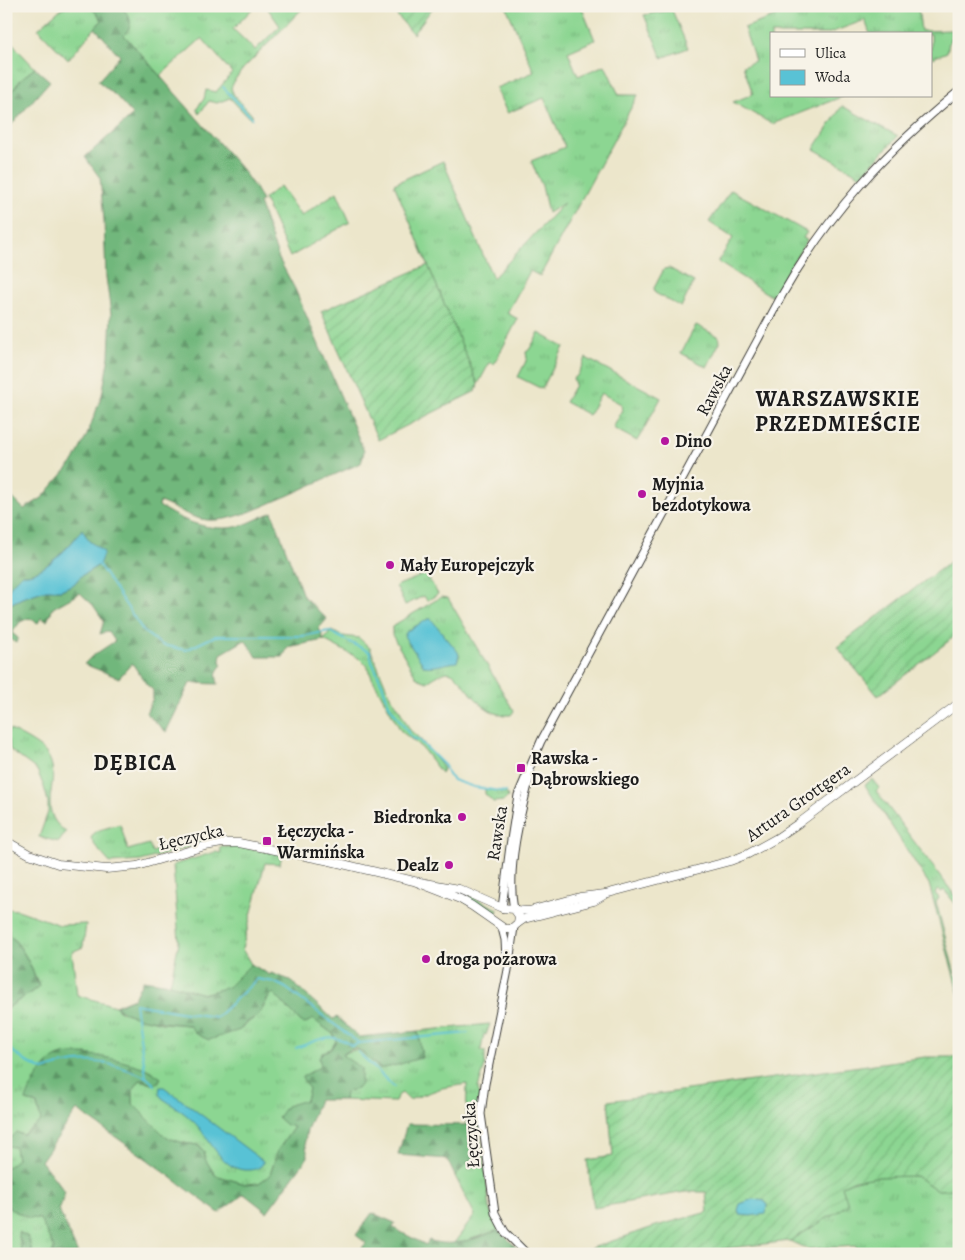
<svg xmlns="http://www.w3.org/2000/svg" width="965" height="1260" viewBox="0 0 965 1260" font-family="Alegreya,serif">
  <style>
    .grass { fill: url(#grass-tufts); stroke: #547957 }
    .forest { fill: url(#forest-firs); stroke: #466a4c }
    .garden { fill: url(#garden-furrows); stroke: #547957 }
    .water { fill: #59c2d5; stroke: #3a6f78 }
    .lines { fill: none; stroke-linecap: round; stroke-linejoin: round }
    .stream { stroke: #59c2d5; stroke-width: 2 }
    .tertiary-casing { stroke: #3b3a36; stroke-width: 9 }
    .secondary-casing { stroke: #3b3a36; stroke-width: 9 }
    .tertiary { stroke: #fff; stroke-width: 7 }
    .secondary { stroke: #fff; stroke-width: 8 }
    .poi-dot { fill: #b5179e; stroke: #f7f3e8; stroke-width: 2 }
    .labels { text-anchor: middle; dominant-baseline: central; stroke-width: 4.5; stroke-linejoin: round; paint-order: stroke }
    .street-label { font-size: 18px; fill: #1c1c1c; stroke: #f7f3e8 }
    .poi-label { font-size: 18px; font-weight: bold; fill: #1c1c1c; stroke: #f7f3e8; text-anchor: start }
    .district-label { font-size: 22px; font-weight: bold; letter-spacing: 1px; fill: #1c1c1c; stroke: #f7f3e8 }
  </style>
  <defs>
    <pattern id="grass-tufts" width="24" height="20" patternUnits="userSpaceOnUse" patternTransform="scale(1.25)"><rect width="24" height="20" fill="#8cd692"/><path d="M3 7l-1-3M5 7V3M7 7l1-3M15 17l-1-3M17 17v-4M19 17l1-3" fill="none" stroke="#78b77d"/></pattern>
    <pattern id="forest-firs" width="22" height="20" patternUnits="userSpaceOnUse" patternTransform="scale(1.25)"><rect width="22" height="20" fill="#71b77c"/><path d="M5 1l3.5 6h-7zM16 11l3.5 6h-7z" fill="#5c9465"/></pattern>
    <pattern id="garden-furrows" width="10" height="10" patternUnits="userSpaceOnUse" patternTransform="scale(1.25)"><rect width="10" height="10" fill="#8cd692"/><path d="M-1 1l2-2M0 10L10 0M9 11l2-2" fill="none" stroke="#78b77d"/></pattern>
  </defs>
  <rect width="100%" height="100%" fill="#f7f3e8"/>
  <filter id="ink" filterUnits="userSpaceOnUse"><feTurbulence type="fractalNoise" baseFrequency=".02" numOctaves="2"/><feDisplacementMap in="SourceGraphic" scale="10" xChannelSelector="R" yChannelSelector="G"/><feConvolveMatrix kernelMatrix="1 2 1 2 8 2 1 2 1" color-interpolation-filters="sRGB"/></filter>
  <filter id="wash" filterUnits="userSpaceOnUse"><feTurbulence type="fractalNoise" baseFrequency=".0096" numOctaves="4" result="noise"/><feDisplacementMap in="SourceGraphic" scale="20" xChannelSelector="R" yChannelSelector="G"/><feGaussianBlur stdDeviation="1.12" result="paint"/><feColorMatrix in="noise" values="0 0 0 0 0 0 0 0 0 0 0 0 0 0 0 0 0 1.4 0 .05"/><feComposite in="paint" operator="in"/></filter>
  <g filter="url(#wash)">
    <rect width="100%" height="100%" fill="#ece6cb"/>
    <!-- grass -->
    <g class="grass">
      <polygon points="64,6 90,6 102,20 68,60 38,29"/>
      <polygon points="121,6 255,6 233,29 255,50 280,26 266,6 305,6 243,69 236,78 231,88 234,95 253,116 250,119 230,98 217,103 209,101 199,114 197,109 201,102 204,99 206,90 216,92 232,73 202,38 160,76 124,35 127,32 129,17"/>
      <polygon points="506,6 581,6 595,40 568,52 578,76 605,65 619,95 638,95 540,276 530,271 507,313 518,319 494,364 490,362 478,384 394,184 443,161 493,278 564,203 548,213 542,186 531,161 565,147 544,98 507,113 496,88 534,72"/>
      <polygon points="802,6 918,6 921,31 952,30 947,52 933,58 931,55 931,34 870,34 865,20 827,34 771,34 771,96 844,96 772,124 733,102 753,94 743,66 755,61 744,28"/>
      <polygon points="672,10 688,48 662,58 644,15"/>
      <polygon points="6,33 18,50 35,68 22,78 6,99"/>
      <polygon points="842,106 898,136 861,176 814,149"/>
      <polygon points="280,186 301,216 337,192 350,222 290,257 264,199"/>
      <polygon points="731,190 807,232 803,238 807,240 781,281 774,298 718,262 733,238 709,222"/>
      <polygon points="669,268 694,282 681,307 655,293 654,288 664,269"/>
      <polygon points="696,325 719,337 720,342 707,367 681,353"/>
      <polygon points="539,333 564,347 542,389 518,377 527,359 526,352 529,350"/>
      <polygon points="586,358 661,398 637,441 613,428 622,411 621,404 601,393 589,415 565,402 575,385 573,378 577,376"/>
      <polygon points="426,574 438,594 427,601 424,596 405,605 396,586"/>
      <path d="M441,597l7,1 64,110 2,3 -3,4c-35,3 -47,-42 -63,-43 -7,0 -15,7 -21,10l-10,-4 -25,-43v-7l2,-3z"/>
      <polygon points="331,631 343,636 359,638 370,648 391,698 397,705 410,730 421,740 444,768 441,773 422,748 401,731 372,678 367,666 360,659 324,640"/>
      <path d="M6,727c11,7 32,16 40,26 20,26 -14,55 20,79l-7,10 -20,-5 9,-25v-10l-4,-15 -7,-17 -27,-20 -1,-10 -3,-2z"/>
      <polygon points="872,779 879,788 876,791 959,901 959,908 944,890 941,892 939,890 935,893 939,898 936,902 955,974 959,979 959,995 929,884 865,785"/>
      <polygon points="485,789 506,792 508,797 504,801 493,802 485,794"/>
      <path d="M120,824l8,26 21,-6 3,8 6,-2 6,-4 15,-1 17,-8h4l1,5 -3,2 -57,17 -31,2c-4,-5 -18,-19 -19,-25l5,-7z"/>
      <polygon points="220,847 242,847 282,854 280,864 265,863 242,949 251,964 228,987 203,994 170,984 179,942 173,865 215,852 221,853"/>
      <polygon points="437,886 459,891 498,909 495,918"/>
      <path d="M6,909l12,1 42,15 26,-1 -3,23 -11,5 5,43 38,11 6,6 40,11 28,2 7,9 44,-4c6,-9 13,-9 19,-16 6,-7 7,-15 14,-21 11,10 19,22 31,31l9,-5 20,15 3,7 -5,8 -8,3 -3,5 1,9 -12,23 -3,11 -8,3 -4,24 -16,23 -8,25 -11,8 -14,1 -30,-9 -10,-16 -1,-8 -6,-6 -14,-2 -17,-5 -34,-34v-14l7,-10 15,5 6,-7 -74,-24 -30,3 -31,44 11,3 4,17 -19,14 -6,-3 -10,10v-133l33,-22c-7,-21 -16,-40 -33,-56z"/>
      <path d="M490,1024l-4,11 -2,-1 -3,16 4,1v15l-7,22c3,9 0,26 1,37h-13l1,-41 -25,4 -33,12 -7,-7 -5,3 -2,6 -51,-2 1,-8 12,-3 4,-21 -20,-13c21,-11 23,-1 37,13 16,0 28,-7 44,-11l-4,-26z"/>
      <polygon points="6,1146 15,1147 17,1160 6,1168"/>
      <path d="M483,1153l7,58 9,19 -37,12 -8,1 21,-28 -20,-39c9,-10 15,-18 28,-23z"/>
      <path d="M916,1176l21,14 22,-1v65h-91l-13,-8 -48,3 -17,-8 58,-36 -6,-19c23,-11 49,-10 74,-10z"/>
      <polygon points="6,1207 29,1218 40,1219 54,1248 52,1254 33,1254 28,1237 19,1232 22,1254 6,1254"/>
    </g>
    <!-- forest -->
    <g class="forest">
      <path d="M90,6h31c9,11 14,17 3,29l116,132 15,21 7,13 -3,2 20,56 16,30 69,162 -1,6 -2,6c-25,11 -50,22 -74,33 -25,10 -53,26 -80,24 -17,-2 -31,-12 -47,-18l-1,4c23,15 52,27 81,20 10,-3 21,-9 32,-14l31,84 24,23 -8,9 5,12 -36,7 -5,10h-26l-12,-17 -24,14 -1,7 2,4c-7,7 -6,10 -4,19l-28,-1 -24,49 -20,-19 7,-15v-8l-6,-5 -15,-22 -13,15 -35,-14 7,-7 24,-16 -7,-10 -8,3 4,-13 -11,-16 -13,-12 -27,15 -6,13 -6,-3 -3,5 -9,-5 -9,4 -8,11 6,5 -2,5 -8,-5 -2,3v-35l16,-8 24,-8h15l13,-6 7,-8 18,-11 -10,-24 -7,-11c-11,14 -40,47 -59,44l-17,19v-101l18,17 18,-11 32,-37 13,-26 15,-40 7,-39 2,-42 -5,-37 -2,-57 -4,-42 -15,-21 48,-42 -17,-19 -18,-15 22,-25 -25,-28 7,-8z"/>
      <polygon points="35,68 50,81 6,131 6,99 22,78"/>
      <path d="M6,931c17,16 25,35 33,56l-33,22z"/>
      <path d="M251,964l19,11 1,-2 19,7 43,39 4,-2 22,20 59,-6 4,27c-16,3 -28,10 -43,10l-21,-19h-7l-9,6 19,13v16l-4,5 -12,3 -1,8h-25l-12,30 -2,11 3,16 -41,55 -23,-18 -25,19 -79,-59 -63,-44 -36,51 24,31 -6,19 19,43h-26l2,-6 -14,-29 -11,-1 -23,-11v-39l11,-9 -2,-12 -9,-1v-4l10,-10 7,3 18,-14 -4,-17 -11,-3c3,-13 18,-38 31,-44 18,-9 69,4 88,11 6,2 11,7 16,10l-6,7 -15,-5 -7,10v14l34,34 17,5 13,2 7,6 1,8 10,16 30,9 14,-1 11,-8 8,-25 16,-23 -8,-2 -8,-7 8,-12 20,-6 3,-11 -7,-12 19,-11 -2,-8 4,-6 8,-3 5,-8 -3,-7 -20,-15 -9,5c-12,-9 -20,-21 -31,-31l-5,5 -10,18 -13,7 -5,7 -31,10 -13,-6 -7,-9c-21,-2 -59,-5 -74,-19l19,-8 9,-18 27,4 33,10 25,-7z"/>
      <path d="M407,1124l72,1 4,28c-13,5 -19,13 -28,23l-8,-17 -49,-4z"/>
      <path d="M372,1213l23,10 -2,5 33,17 3,-5c23,9 48,-2 70,-10l24,24h-166l9,-11 -10,-8z"/>
      <polygon points="18,1232 28,1237 33,1254 22,1254"/>
    </g>
    <!-- garden -->
    <g class="garden">
      <polygon points="389,6 434,6 413,34"/>
      <polygon points="428,265 478,384 476,391 378,440 321,311"/>
      <polygon points="959,555 959,633 878,696 837,647"/>
      <polygon points="925,1057 959,1057 959,1189 937,1190 916,1176 878,1177 855,1180 842,1186 848,1205 790,1241 721,1249 721,1254 583,1254 592,1248 656,1226 708,1212 706,1192 685,1192 594,1208 587,1160 613,1156 608,1101"/>
    </g>
    <!-- water -->
    <g class="water">
      <path d="M82,529l7,12 15,11 -5,13 -18,11 -7,8 -13,6h-15l-24,8 -16,8c0,-16 4,-22 17,-32 18,3 50,-30 59,-45z"/>
      <path d="M428,619h3l27,33 1,3 -2,7c-11,1 -22,6 -33,4l-20,-30 3,-5z"/>
      <path d="M160,1087h4l99,74v3c-4,4 -8,6 -14,6 -28,2 -39,-33 -56,-49 -9,-9 -21,-16 -31,-23l-3,-4z"/>
      <polygon points="753,1199 765,1201 767,1205 766,1214 750,1216 740,1215 738,1210 740,1204"/>
    </g>
    <g class="lines">
      <!-- stream -->
      <g class="stream">
        <polyline points="223,87 252,118"/>
        <path d="M99,565l45,67 18,13 24,5 29,-14h88l26,-5c13,8 27,14 41,21l2,10 10,22 7,21 23,33 7,2 26,26 3,9 5,5 21,7 32,5"/>
        <path d="M6,1046l19,15 18,9c40,-14 64,-10 103,7"/>
        <path d="M296,1048c23,-8 34,-18 56,-2l7,-3"/>
        <polyline points="358,1052 394,1087"/>
        <polyline points="155,1085 146,1077 135,1004 180,1012 217,1017 257,979 274,982 286,988 359,1043 468,1033"/>
      </g>
    </g>
  </g>
  <g filter="url(#ink)">
    <g class="lines">
      <defs>
        <g id="tertiary">
          <path d="M502,908l8,-62 8,-51 23,-54 241,-446c48,-84 103,-143 177,-204"/>
          <path d="M514,909c-8,-40 7,-97 17,-136"/>
          <polyline points="514,927 508,970 485,1084 481,1114 495,1213 505,1232 527,1254"/>
          <polyline points="502,928 505,940 506,959"/>
        </g>
        <g id="secondary">
          <polyline points="6,841 29,854 58,864 106,869 137,866 205,846 222,843 239,843 330,861 414,881 459,889 502,908 514,909 519,916 518,923 511,929 505,929 472,906 460,899 414,881"/>
          <polyline points="516,910 529,911 580,897 605,894 730,861 748,854 777,838 799,823 959,703"/>
          <polyline points="518,923 524,919 594,901 604,895"/>
        </g>
      </defs>
      <!-- tertiary casing -->
      <use href="#tertiary" class="tertiary-casing"/>
      <!-- secondary casing -->
      <use href="#secondary" class="secondary-casing"/>
      <!-- tertiary -->
      <use href="#tertiary" class="tertiary"/>
      <!-- secondary -->
      <use href="#secondary" class="secondary"/>
    </g>
  </g>
  <!-- markers -->
  <g class="poi-dot">
    <circle cx="665" cy="441" r="5"/>
    <circle cx="642" cy="494" r="5"/>
    <circle cx="390" cy="565" r="5"/>
    <rect x="516" y="763" width="10" height="10" rx="2.5"/>
    <circle cx="462" cy="817" r="5"/>
    <rect x="262" y="836" width="10" height="10" rx="2.5"/>
    <circle cx="449" cy="865" r="5"/>
    <circle cx="426" cy="959" r="5"/>
  </g>
  <g class="labels">
    <!-- street labels -->
    <g class="street-label">
      <text transform="translate(714 390) rotate(-62)">Rawska</text>
      <text transform="translate(798 802) rotate(-35)">Artura Grottgera</text>
      <text transform="translate(497 833) rotate(-81)">Rawska</text>
      <text transform="translate(191 837) rotate(-13)">Łęczycka</text>
      <text transform="translate(471 1135) rotate(-94)">Łęczycka</text>
    </g>
    <!-- poi labels -->
    <g class="poi-label">
      <text x="675" y="441">Dino</text>
      <text x="652" y="484">Myjnia<tspan x="652" dy="21">bezdotykowa</tspan></text>
      <text x="400" y="565">Mały Europejczyk</text>
      <text x="531" y="758">Rawska -<tspan x="531" dy="21">Dąbrowskiego</tspan></text>
      <text x="452" y="817" text-anchor="end">Biedronka</text>
      <text x="277" y="831">Łęczycka -<tspan x="277" dy="21">Warmińska</tspan></text>
      <text x="439" y="865" text-anchor="end">Dealz</text>
      <text x="436" y="959">droga pożarowa</text>
    </g>
    <!-- district labels -->
    <g class="district-label">
      <text x="838" y="399">WARSZAWSKIE<tspan x="838" dy="25">PRZEDMIEŚCIE</tspan></text>
      <text x="135" y="763">DĘBICA</text>
    </g>
  </g>
  <!-- margin -->
  <rect width="965" height="1260" fill="none" stroke="#f7f3e8" stroke-width="25"/>
  <!-- legend -->
  <rect x="770" y="32" width="162" height="65" fill="#f7f3e8" stroke="#9f9d96"/>
  <rect x="780" y="49" width="25" height="8" fill="#ffffff" stroke="#9f9d96"/>
  <text x="815" y="58" font-size="15" fill="#1c1c1c">Ulica</text>
  <rect x="780" y="70" width="25" height="15" fill="#59c2d5" stroke="#9f9d96"/>
  <text x="815" y="82" font-size="15" fill="#1c1c1c">Woda</text>
</svg>
